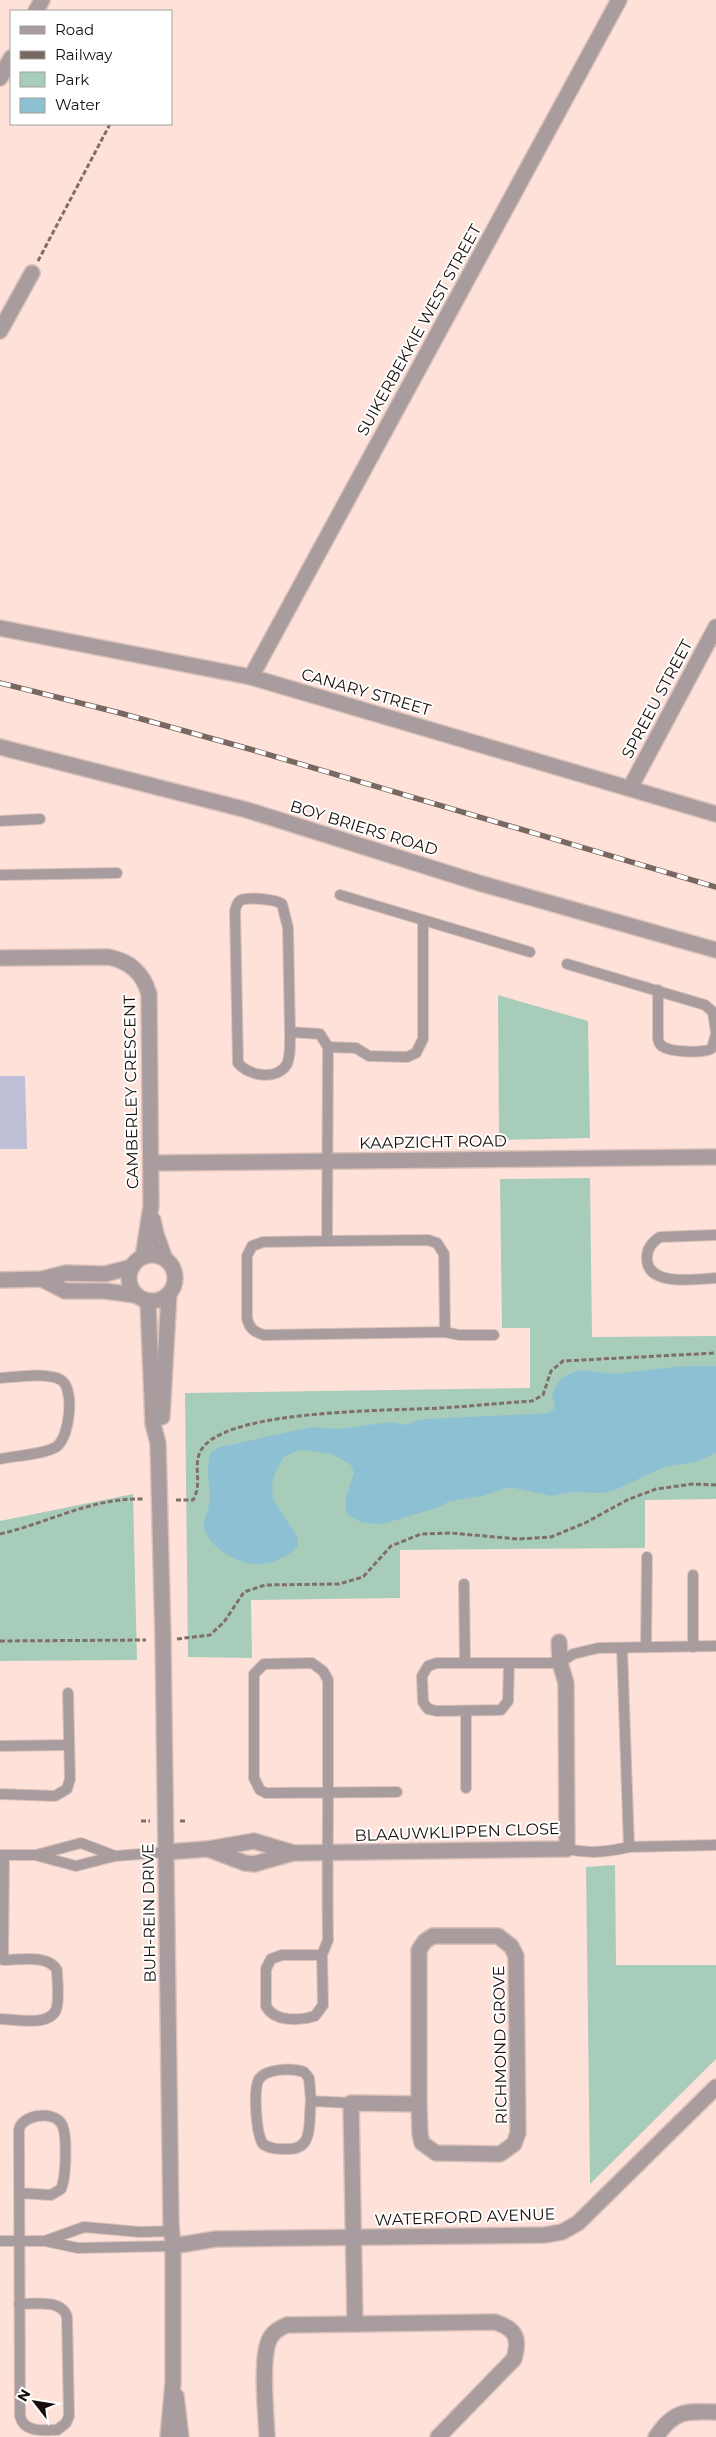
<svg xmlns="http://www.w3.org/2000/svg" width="716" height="2437" viewBox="0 0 716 2437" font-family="Montserrat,sans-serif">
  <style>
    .green { fill: #a8ccba }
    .water { fill: #8dc0d2 }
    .building { fill: #bdbfd7 }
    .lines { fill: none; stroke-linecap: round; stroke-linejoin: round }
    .lane-casing { stroke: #d9c0b8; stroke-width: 12 }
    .street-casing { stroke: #d9c0b8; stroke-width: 18 }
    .path { stroke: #806f68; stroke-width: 3; stroke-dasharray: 5 2.5; stroke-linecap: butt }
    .lane { stroke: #a89c9f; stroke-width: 10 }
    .street { stroke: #a89c9f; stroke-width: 15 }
    .rail-casing { stroke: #786861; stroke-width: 5.5 }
    .rail { stroke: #fff; stroke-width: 4; stroke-dasharray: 11; stroke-linecap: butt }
    .labels { text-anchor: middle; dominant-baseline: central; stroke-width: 4; stroke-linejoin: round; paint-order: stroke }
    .street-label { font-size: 16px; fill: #160e0a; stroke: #fff }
  </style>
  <rect width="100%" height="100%" fill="#fee2d9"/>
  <!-- green -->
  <g class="green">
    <polygon points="498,995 588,1021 590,1138 499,1140"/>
    <polygon points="590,1178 592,1337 716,1336 716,1499 645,1500 645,1548 400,1550 400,1598 251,1600 252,1658 188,1657 185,1393 530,1388 530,1328 502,1328 500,1179"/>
    <polygon points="133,1494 137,1660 0,1661 0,1521"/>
    <polygon points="615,1865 616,1965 716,1965 716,2059 590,2184 586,1867"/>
  </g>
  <!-- water -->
  <path class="water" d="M683,1366h33v87l-20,9 -32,5 -49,23 -13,3 -28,-1 -23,4 -41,-9 -28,9 -32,5 -11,6 -56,17 -20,-1 -15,-8 -2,-4v-14l8,-24 -3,-8 -19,-11 -30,-4 -8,2 -10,5 -8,14 -4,13 1,15 25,39v8c-23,24 -54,23 -79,3 -6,-5 -13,-13 -15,-22 -1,-7 4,-16 5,-22 3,-19 -5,-36 2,-53l9,-5 92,-20 26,2 53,-7 15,3 12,-5 10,-1 121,-6 6,-5 -3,-13 5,-12 8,-7 14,-6 34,4z"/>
  <!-- building -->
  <polygon class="building" points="0,1076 25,1076 27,1149 0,1149"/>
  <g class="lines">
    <defs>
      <g id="lane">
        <polyline points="0,821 40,819"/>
        <polyline points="0,875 117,873"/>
        <polyline points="340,895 530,952"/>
        <polyline points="567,964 705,1005 713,1012 716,1033"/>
        <path d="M658,990v49c1,3 1,5 4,7 7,6 44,8 50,2l4,-14"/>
        <path d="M290,1032c0,10 1,23 -3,32 -10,17 -38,12 -49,-1l-3,-152c1,-4 2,-9 6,-11 9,-3 34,-1 41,4l6,24 2,104 30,2 8,13 -1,194 -64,1 -11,4 -5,10v62c2,10 7,14 17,17l181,-3 14,3h35"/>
        <polyline points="328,1047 356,1048 369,1056 407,1057 416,1053 423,1039 423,920"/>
        <path d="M716,1235l-56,2c-8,5 -14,12 -13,23 2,27 50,19 69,18"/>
        <polyline points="327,1241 428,1240 437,1243 444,1254 445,1332"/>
        <path d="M0,1378c16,-1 48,-6 61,2 14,8 9,58 -5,67 -11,7 -42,9 -56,12"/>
        <polyline points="464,1584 465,1663"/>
        <polyline points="646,1647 647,1557"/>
        <polyline points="693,1647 693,1575"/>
        <polyline points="622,1648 629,1847 716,1845"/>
        <polyline points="509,1663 508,1701 501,1710 437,1711 428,1709 423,1702 422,1676 428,1666 437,1663 560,1663 573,1654 598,1648 716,1646"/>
        <polyline points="466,1712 466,1788"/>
        <polyline points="0,1746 69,1745"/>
        <polyline points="0,1794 55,1796 67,1789 70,1779 68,1693"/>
        <path d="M567,1849c23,5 40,3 62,-2"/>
        <polyline points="0,1855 35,1855 76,1866 115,1856 166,1852"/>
        <polyline points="36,1855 81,1843 115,1856"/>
        <path d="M282,1955h40l1,50 -8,11c-15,5 -41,6 -49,-10v-37l5,-10z"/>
        <path d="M322,1955l6,-15c-1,-49 0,-98 0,-147v-113l-5,-9 -11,-8 -48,1 -10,10v104l6,12 6,3 131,-1"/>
        <path d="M0,2019c15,0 48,8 56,-9 4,-11 1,-29 1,-40 -9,-16 -39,-10 -54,-10l1,-105"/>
        <path d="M311,2101l-2,-23 -5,-6c-11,-4 -37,-4 -45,7 -6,10 -3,55 4,65 7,5 15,5 23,5 29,2 22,-27 25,-48l40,2"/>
        <polyline points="0,2241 45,2241 78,2248 173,2246"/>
        <polyline points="45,2241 84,2227 140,2232 173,2231"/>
        <path d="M19,2304c15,0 43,-5 48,13l2,99 -3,7 -9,7c-14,0 -33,3 -37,-14 -1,-95 0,-190 -1,-286 2,-15 33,-20 42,-7 7,10 5,55 0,66l-10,6 -32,-2"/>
      </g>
      <g id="street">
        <polyline points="36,11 42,0"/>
        <polyline points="0,78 11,58"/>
        <polyline points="0,331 32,273"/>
        <polyline points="0,628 251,677 716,814"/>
        <polyline points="251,677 619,0"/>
        <polyline points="0,747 247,810 479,883 716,950"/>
        <polyline points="630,788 716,627"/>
        <path d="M0,958l108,-1c22,4 35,16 41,37l2,212 -8,51"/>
        <polyline points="151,1163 716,1157"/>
        <polyline points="153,1220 156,1234 165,1259"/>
        <circle cx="152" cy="1278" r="23"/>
        <polyline points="42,1279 65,1291 105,1291 135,1295"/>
        <polyline points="0,1280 42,1279 66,1273 105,1274 132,1267"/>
        <polyline points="148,1301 153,1424 158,1443 163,1639 171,2224 173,2246 173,2383 168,2437"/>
        <polyline points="162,1417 169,1294"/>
        <polyline points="208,1849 245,1863 254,1864 293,1853"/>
        <polyline points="166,1852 208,1849 254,1841 294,1853 567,1849 566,1683 560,1663 559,1642"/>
        <polyline points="173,2246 216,2239 545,2235 562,2232 578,2223 716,2087"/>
        <polyline points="355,2324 351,2103 419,2104 420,2134 422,2143 436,2153 500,2154 514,2144 518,2133 516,1956 511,1946 498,1936 433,1936 425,1941 419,1950 419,2104"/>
        <polyline points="176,2396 181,2437"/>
        <path d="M267,2437c-1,-23 -6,-74 1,-94 3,-10 10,-14 19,-18l208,-3c21,7 25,16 19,37l-76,78"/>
        <path d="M656,2437c18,-27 30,-26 60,-25"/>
      </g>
    </defs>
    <!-- lane casing -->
    <use href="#lane" class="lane-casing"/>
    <!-- street casing -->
    <use href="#street" class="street-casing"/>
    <!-- path -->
    <g class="path">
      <polyline points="38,261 110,124"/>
      <path d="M176,1500h17c11,-18 -3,-38 11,-54 33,-37 186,-35 237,-38 31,-2 61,-5 91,-7l11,-6 8,-24 12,-10 153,-8"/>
      <path d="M0,1534c48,-11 93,-37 144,-35"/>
      <polyline points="177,1639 210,1635 224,1622 244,1592 265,1585 339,1584 363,1577 391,1546 421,1534 451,1533 518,1539 551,1537 585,1523 627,1500 656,1489 693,1484 716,1485"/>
      <polyline points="0,1641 146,1640"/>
      <polyline points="141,1821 150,1821"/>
      <polyline points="180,1821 187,1821"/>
    </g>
    <!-- lane -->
    <use href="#lane" class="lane"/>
    <!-- street -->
    <use href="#street" class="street"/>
    <defs>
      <polyline id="rail" points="0,683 120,713 253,750 716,887"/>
    </defs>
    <!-- rail casing -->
    <use href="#rail" class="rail-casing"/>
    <!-- rail -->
    <use href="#rail" class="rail"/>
  </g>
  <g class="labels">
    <!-- street labels -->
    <g class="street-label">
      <text transform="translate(419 330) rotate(-61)">SUIKERBEKKIE WEST STREET</text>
      <text transform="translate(366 692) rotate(16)">CANARY STREET</text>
      <text transform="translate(657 699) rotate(-62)">SPREEU STREET</text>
      <text transform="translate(364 828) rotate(17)">BOY BRIERS ROAD</text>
      <text transform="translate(131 1092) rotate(-91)">CAMBERLEY CRESCENT</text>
      <text transform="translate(433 1142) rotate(-1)">KAAPZICHT ROAD</text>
      <text transform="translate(457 1832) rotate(-2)">BLAAUWKLIPPEN CLOSE</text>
      <text transform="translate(149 1913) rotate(-91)">BUH-REIN DRIVE</text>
      <text transform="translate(500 2045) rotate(-91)">RICHMOND GROVE</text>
      <text transform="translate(465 2217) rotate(-2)">WATERFORD AVENUE</text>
    </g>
  </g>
  <!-- legend -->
  <rect x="10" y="10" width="162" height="115" fill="#ffffff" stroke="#a29f9d"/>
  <rect x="20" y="26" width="25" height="8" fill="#a89c9f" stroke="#a29f9d"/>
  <text x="55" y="35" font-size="15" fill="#160e0a">Road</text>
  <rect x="20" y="51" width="25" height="8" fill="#786861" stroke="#a29f9d"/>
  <text x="55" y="60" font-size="15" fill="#160e0a">Railway</text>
  <rect x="20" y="72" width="25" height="15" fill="#a8ccba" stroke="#a29f9d"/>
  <text x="55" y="85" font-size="15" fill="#160e0a">Park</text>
  <rect x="20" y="98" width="25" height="15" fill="#8dc0d2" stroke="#a29f9d"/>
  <text x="55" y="110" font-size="15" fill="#160e0a">Water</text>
  <!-- north arrow -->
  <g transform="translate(35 2402) rotate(301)" stroke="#ffffff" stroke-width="4" paint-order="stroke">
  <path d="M0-4L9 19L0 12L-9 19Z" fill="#160e0a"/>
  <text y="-8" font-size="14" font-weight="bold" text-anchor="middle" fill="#160e0a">N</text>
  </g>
</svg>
